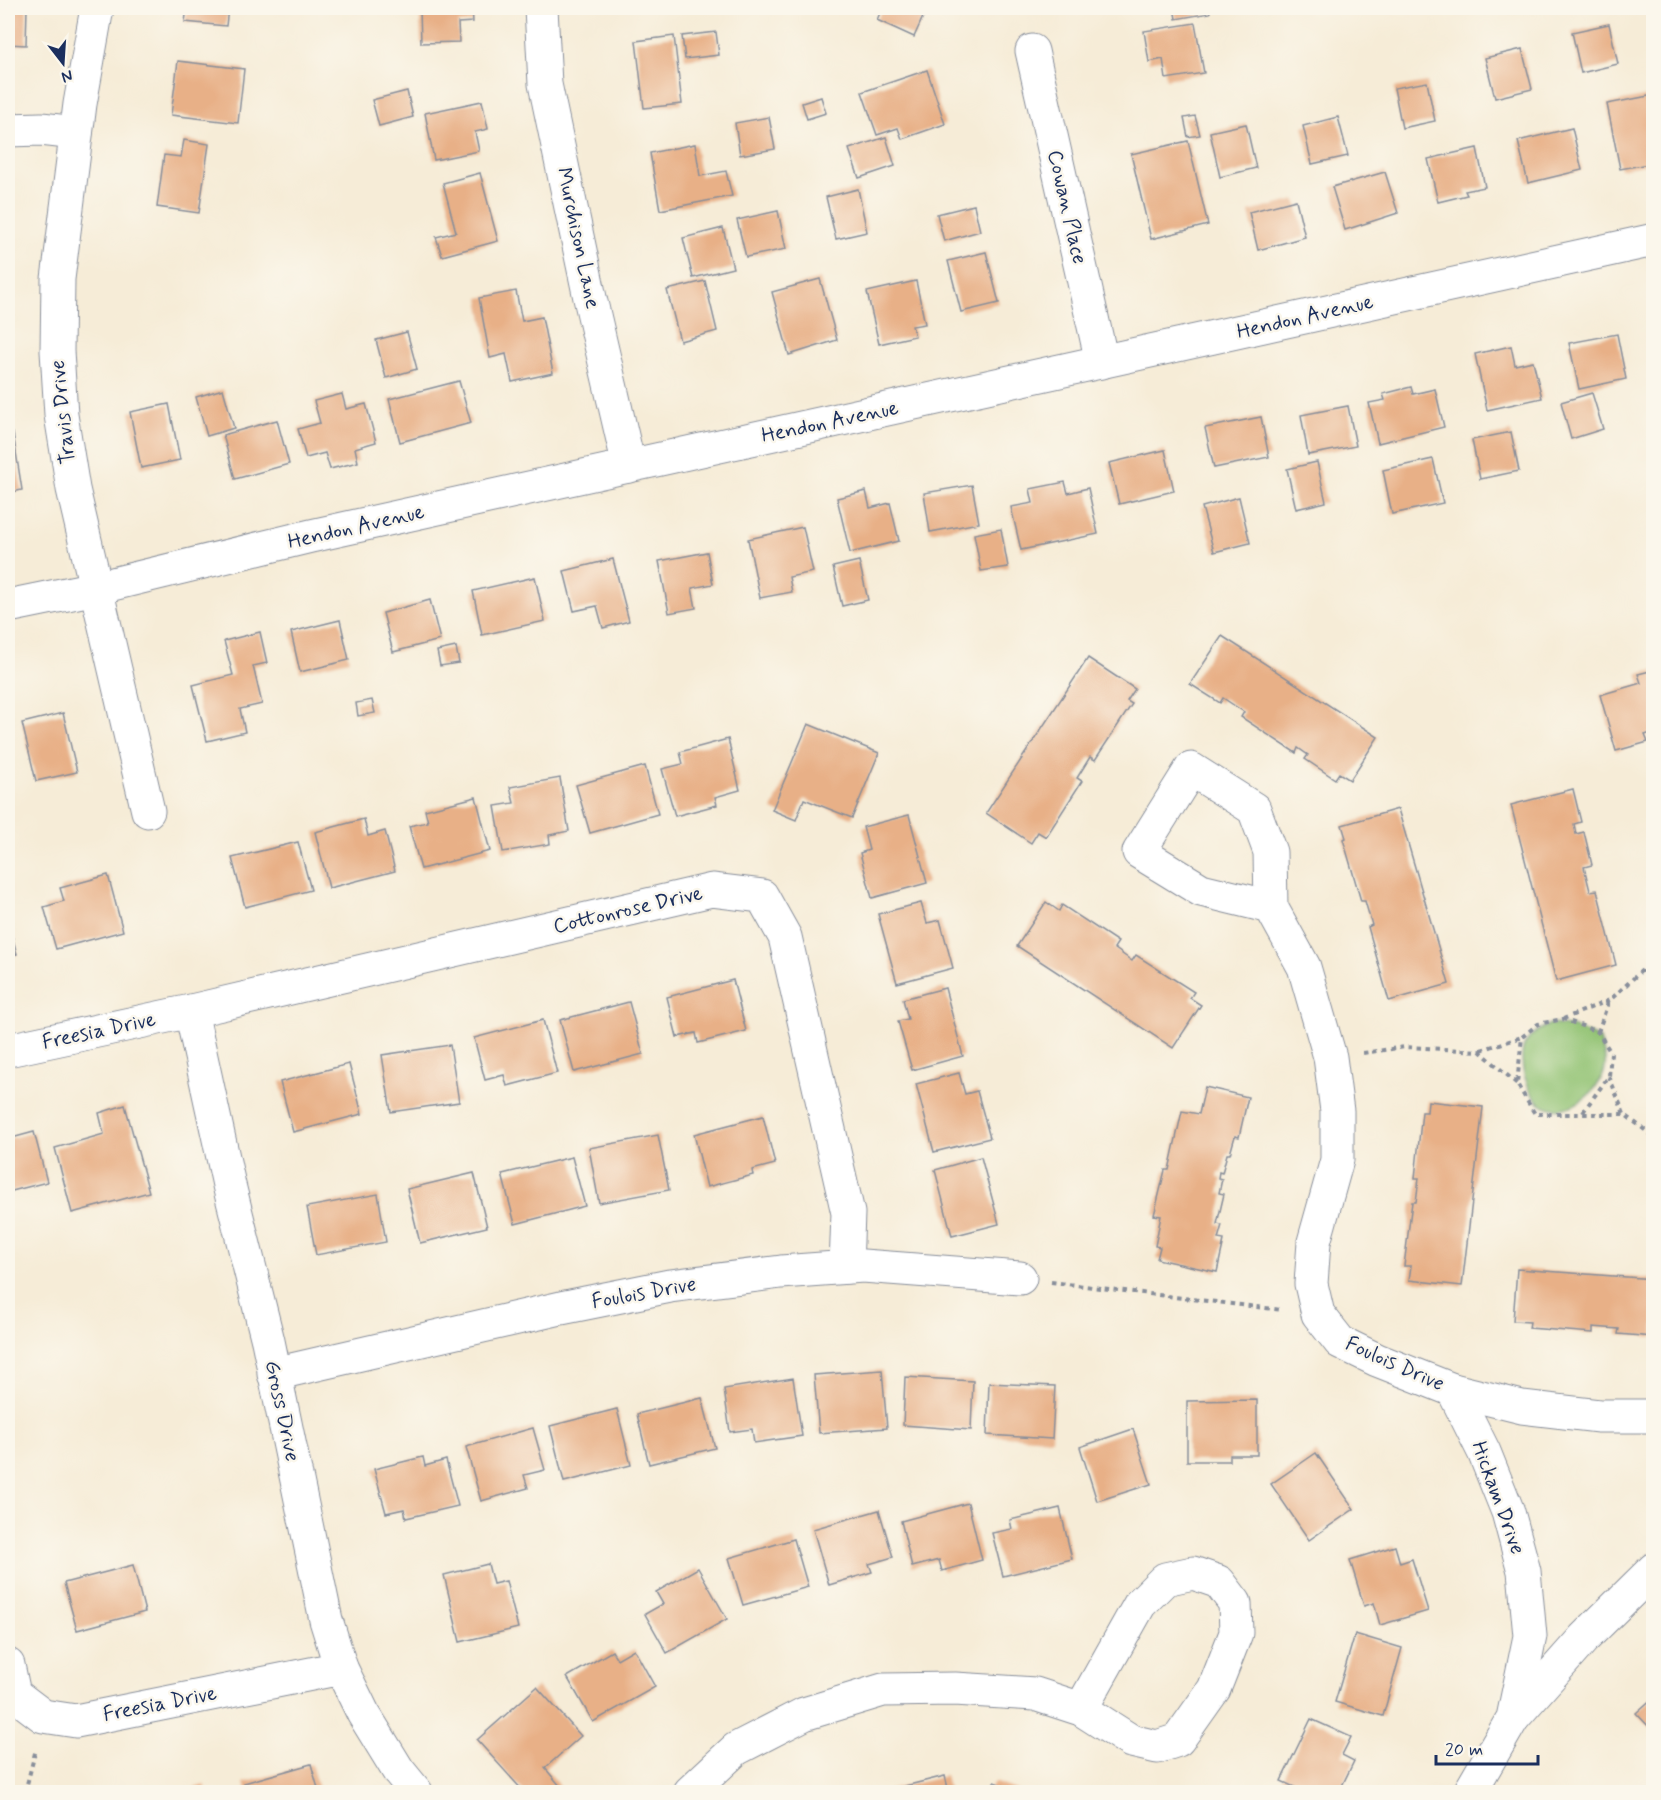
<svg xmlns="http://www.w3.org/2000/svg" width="1661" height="1800" viewBox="0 0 1661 1800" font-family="Mynerve,sans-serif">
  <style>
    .green { fill: #91c272; stroke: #567868; stroke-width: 1.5 }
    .building { fill: #e8b087 }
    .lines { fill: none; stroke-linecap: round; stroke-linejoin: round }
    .minor-casing { stroke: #888e9a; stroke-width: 35 }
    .path { stroke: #888e9a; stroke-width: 4; stroke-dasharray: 4.5 4.5; stroke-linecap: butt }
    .minor { stroke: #fff; stroke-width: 33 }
    .labels { text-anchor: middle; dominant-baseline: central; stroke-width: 5; stroke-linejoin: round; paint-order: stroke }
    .street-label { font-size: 21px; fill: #1b2f5e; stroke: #fbf7ec }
  </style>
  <rect width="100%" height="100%" fill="#fbf7ec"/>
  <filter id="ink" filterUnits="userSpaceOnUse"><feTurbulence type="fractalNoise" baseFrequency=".0167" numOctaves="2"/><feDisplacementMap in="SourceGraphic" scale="12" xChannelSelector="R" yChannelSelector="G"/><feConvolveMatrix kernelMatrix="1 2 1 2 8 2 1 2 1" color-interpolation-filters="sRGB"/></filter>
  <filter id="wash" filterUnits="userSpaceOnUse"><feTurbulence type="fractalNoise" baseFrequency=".008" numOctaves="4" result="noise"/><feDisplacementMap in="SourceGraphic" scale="24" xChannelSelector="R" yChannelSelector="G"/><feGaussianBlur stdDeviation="1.35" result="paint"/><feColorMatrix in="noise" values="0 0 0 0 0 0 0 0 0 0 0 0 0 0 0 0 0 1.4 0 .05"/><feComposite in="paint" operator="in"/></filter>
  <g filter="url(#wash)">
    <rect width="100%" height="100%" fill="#f6ecd7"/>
    <!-- green -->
    <path class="green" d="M1550,1024c20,1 33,6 50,16 2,8 7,19 5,28 -4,23 -36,49 -60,38 -17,-7 -29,-46 -20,-62 6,-10 15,-15 25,-20z"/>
    <g id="blocks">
      <!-- building -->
      <g class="building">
        <polygon points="8,8 27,8 26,45 8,44"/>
        <polygon points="187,8 228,8 226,26 185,22"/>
        <polygon points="420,8 472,8 473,22 458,23 459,42 421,43"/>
        <polygon points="882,8 927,8 914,37 877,20"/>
        <polygon points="1174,8 1209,8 1210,13 1176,19"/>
        <polygon points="1195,23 1204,73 1166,79 1163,59 1149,62 1144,31"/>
        <polygon points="1609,24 1618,64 1581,73 1572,32"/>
        <polygon points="716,32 719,55 685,59 682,36"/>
        <polygon points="674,36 682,104 644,108 636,41"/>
        <polygon points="1522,49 1532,89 1495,98 1485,58"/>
        <polygon points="178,61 244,69 238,123 171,115"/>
        <polygon points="927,70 945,124 902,139 898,128 877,135 862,92"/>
        <polygon points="1427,82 1435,121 1402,128 1394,88"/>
        <polygon points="407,91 413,117 379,126 372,100"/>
        <polygon points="1654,95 1654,163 1620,169 1607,104"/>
        <polygon points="821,97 826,113 807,119 802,103"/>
        <polygon points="482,101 488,129 475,132 479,151 434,160 425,113"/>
        <polygon points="1195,116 1200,135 1188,137 1184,118"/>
        <polygon points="769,117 775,149 740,155 735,123"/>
        <polygon points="1338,117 1348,156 1312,164 1303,126"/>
        <polygon points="1246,124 1256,168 1220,177 1210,132"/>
        <polygon points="1572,128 1582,170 1528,183 1518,141"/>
        <polygon points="886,137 895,166 859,178 849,149"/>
        <polygon points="184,140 209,144 199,213 157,207 164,155 181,157"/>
        <polygon points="1188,141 1208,225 1151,239 1131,154"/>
        <polygon points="695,144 700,176 726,171 732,196 660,210 650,153"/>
        <polygon points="1477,148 1485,187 1465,191 1467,195 1438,202 1428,159"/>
        <polygon points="1385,172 1398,213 1345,230 1332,187"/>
        <polygon points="480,173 498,241 442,256 436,237 456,232 443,183"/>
        <polygon points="858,189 867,232 836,239 826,197"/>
        <polygon points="1296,200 1305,237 1258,250 1249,212"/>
        <polygon points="974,205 980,231 944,241 937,214"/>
        <polygon points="778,211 786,249 746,257 737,220"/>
        <polygon points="723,228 733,268 693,278 683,238"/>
        <polygon points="986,252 999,303 961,312 948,261"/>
        <polygon points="820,279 837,340 789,355 772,292"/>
        <polygon points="705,281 717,331 680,341 667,290"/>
        <polygon points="916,281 925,324 912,326 915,336 879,344 867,292"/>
        <polygon points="516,291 522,321 542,317 553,373 512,382 506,354 490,358 479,298"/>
        <polygon points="407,332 417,369 386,378 376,340"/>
        <polygon points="1617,334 1626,379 1579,389 1569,343"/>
        <polygon points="1511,346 1515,365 1533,361 1542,398 1487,410 1475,354"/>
        <polygon points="459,381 471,423 400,442 389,399"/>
        <polygon points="1411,387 1413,394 1435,389 1444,427 1378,443 1369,403 1385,400 1383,394"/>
        <polygon points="223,389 234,428 207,436 196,397"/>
        <polygon points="1592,393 1603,429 1571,439 1561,402"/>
        <polygon points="342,394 346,409 366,404 376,442 355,448 358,462 330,469 325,453 306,458 298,429 320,423 314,401"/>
        <polygon points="169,404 180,460 141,468 130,412"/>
        <polygon points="1348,406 1356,446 1308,455 1301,415"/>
        <polygon points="1261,417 1269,457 1214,468 1205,428"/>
        <polygon points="277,420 289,464 235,479 223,435"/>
        <polygon points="1511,432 1519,471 1480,479 1472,440"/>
        <polygon points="13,433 22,490 8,493 8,434"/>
        <polygon points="1165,450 1174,491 1119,504 1109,463"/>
        <polygon points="1433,459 1443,503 1392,514 1383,470"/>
        <polygon points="1317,462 1326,502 1296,509 1287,469"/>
        <polygon points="1065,482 1068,493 1088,488 1098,534 1021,550 1011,507 1033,503 1030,489"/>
        <polygon points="972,485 979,523 930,532 924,493"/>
        <polygon points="866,491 870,508 890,503 899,541 850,553 837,498"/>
        <polygon points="1239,497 1250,543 1214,552 1202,507"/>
        <polygon points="803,527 813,572 789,577 792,592 760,598 748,539"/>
        <polygon points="1001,529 1008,567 981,571 974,534"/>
        <polygon points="707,552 713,584 692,588 696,608 669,613 659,561"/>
        <polygon points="613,559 629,621 603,628 597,606 574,611 564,571"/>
        <polygon points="859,561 868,600 842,606 833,567"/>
        <polygon points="535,577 545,621 482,635 473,591"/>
        <polygon points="430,600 440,640 393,652 383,613"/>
        <polygon points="340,620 349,660 300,672 291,632"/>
        <polygon points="260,632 267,663 253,666 262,704 240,709 245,732 207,741 193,685 233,675 224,641"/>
        <polygon points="1222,636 1378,737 1350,780 1339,773 1335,779 1305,759 1308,755 1298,748 1296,753 1241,717 1244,712 1223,698 1220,703 1190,684"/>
        <polygon points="456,647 459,663 440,666 437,651"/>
        <polygon points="1088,658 1135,689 1127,701 1132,704 1095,760 1090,757 1077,778 1082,781 1046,837 1038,832 1031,843 986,813"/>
        <polygon points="1654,670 1654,732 1645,735 1648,742 1616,751 1600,695 1641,683 1638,674"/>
        <polygon points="372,700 375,713 358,716 356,703"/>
        <polygon points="63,713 77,772 36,781 22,723"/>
        <polygon points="808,724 879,753 852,818 804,799 796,820 772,810"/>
        <polygon points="728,739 740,790 715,797 717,805 675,816 662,769 683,764 680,752"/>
        <polygon points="645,766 658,814 590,833 576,785"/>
        <polygon points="560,778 569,831 549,835 550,844 503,852 495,806 514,803 510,787"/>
        <polygon points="1573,789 1581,822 1574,824 1576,834 1584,832 1592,865 1584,867 1590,891 1597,890 1616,965 1556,981 1511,805"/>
        <polygon points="476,797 490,851 421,869 409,826 428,822 425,810"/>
        <polygon points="1398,809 1449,984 1389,1001 1368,927 1372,925 1365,901 1361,901 1343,839 1346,838 1342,825"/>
        <polygon points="909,815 927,883 872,898 860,853 869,850 863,827"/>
        <polygon points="364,819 368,836 385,831 395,871 329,888 315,832"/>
        <polygon points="298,842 311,890 245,907 232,858"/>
        <polygon points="108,875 123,931 56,949 44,907 64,901 60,888"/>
        <polygon points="1046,902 1059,911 1062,905 1118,942 1114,948 1132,961 1136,955 1194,992 1190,998 1201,1005 1173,1048 1017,946"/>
        <polygon points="921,903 927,923 940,920 953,968 897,983 878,914"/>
        <polygon points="8,921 17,954 8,957"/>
        <polygon points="733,980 746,1031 698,1043 696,1033 677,1037 667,997"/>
        <polygon points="945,988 963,1056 912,1070 898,1021 908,1019 903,999"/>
        <polygon points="629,1002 643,1054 574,1072 560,1020"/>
        <polygon points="543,1020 557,1073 507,1086 504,1075 485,1080 474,1038"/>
        <polygon points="450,1045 459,1102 391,1112 382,1055"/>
        <polygon points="349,1064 362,1114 293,1132 280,1082"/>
        <polygon points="959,1073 965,1094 977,1091 990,1138 934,1152 916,1084"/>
        <polygon points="1205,1087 1248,1097 1239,1137 1235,1136 1230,1154 1227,1154 1222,1173 1219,1172 1218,1178 1222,1179 1219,1193 1224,1194 1217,1224 1222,1225 1218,1239 1224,1240 1217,1272 1157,1259 1160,1247 1155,1246 1161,1216 1154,1215 1165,1170 1169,1170 1182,1111 1199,1114"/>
        <polygon points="1428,1101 1483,1107 1462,1286 1409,1280 1411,1266 1404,1266 1412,1202 1416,1202 1419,1178 1415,1178 1422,1112 1427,1112"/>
        <polygon points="125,1105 149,1192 72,1213 55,1148 104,1134 99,1113"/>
        <polygon points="763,1116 775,1164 752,1170 753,1175 707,1187 694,1134"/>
        <polygon points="34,1132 47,1182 8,1192 8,1139"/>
        <polygon points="658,1135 669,1190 599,1203 589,1148"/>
        <polygon points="572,1157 585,1206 515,1224 502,1174"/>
        <polygon points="981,1157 999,1224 952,1236 935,1170"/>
        <polygon points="474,1173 487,1227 420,1243 407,1189"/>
        <polygon points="378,1194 386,1242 316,1255 307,1207"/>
        <polygon points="1517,1269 1654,1279 1654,1337 1618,1334 1619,1329 1593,1327 1593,1333 1529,1328 1530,1322 1513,1321"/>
        <polygon points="882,1370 887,1428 819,1433 814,1375"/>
        <polygon points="905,1377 973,1381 971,1430 903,1425"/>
        <polygon points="793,1378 802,1436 754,1443 752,1429 730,1432 724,1389"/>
        <polygon points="989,1383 1055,1386 1052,1439 987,1435"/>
        <polygon points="702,1398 715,1448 649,1464 637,1414"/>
        <polygon points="1257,1400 1257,1455 1230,1455 1230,1461 1187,1461 1187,1401"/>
        <polygon points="617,1409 631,1465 564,1482 550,1426"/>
        <polygon points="533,1428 545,1470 524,1475 528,1488 481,1501 466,1447"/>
        <polygon points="1133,1429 1151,1484 1097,1501 1080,1447"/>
        <polygon points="1316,1453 1354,1509 1309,1540 1271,1484"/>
        <polygon points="423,1457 425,1466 446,1460 458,1506 406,1518 404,1509 386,1513 374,1469"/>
        <polygon points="968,1503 982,1560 942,1571 939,1560 912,1567 901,1521"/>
        <polygon points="1060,1508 1072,1559 1003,1576 992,1533 1012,1529 1010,1520"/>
        <polygon points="879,1510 893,1557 869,1564 872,1572 829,1585 813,1529"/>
        <polygon points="794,1539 808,1587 743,1605 729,1558"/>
        <polygon points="1395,1546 1400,1563 1412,1559 1428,1611 1380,1625 1374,1603 1364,1606 1350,1560"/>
        <polygon points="488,1564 493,1584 506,1581 518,1628 460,1642 444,1575"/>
        <polygon points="133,1565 145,1612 77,1630 64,1583"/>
        <polygon points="698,1568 727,1619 667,1653 645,1614 663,1604 656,1592"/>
        <polygon points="1355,1634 1402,1648 1383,1716 1335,1702"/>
        <polygon points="634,1649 655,1687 593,1722 567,1677 612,1651 617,1659"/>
        <polygon points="537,1687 581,1736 545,1768 561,1787 555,1792 524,1792 477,1740"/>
        <polygon points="1654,1697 1654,1732 1636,1713"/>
        <polygon points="1311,1719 1351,1737 1342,1755 1354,1761 1339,1792 1305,1792 1281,1781"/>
        <polygon points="311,1764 319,1792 247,1792 244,1783"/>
        <polygon points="945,1776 949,1792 881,1792"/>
        <polygon points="994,1782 1021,1792 989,1792"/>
        <polygon points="205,1785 207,1792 180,1792"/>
      </g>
    </g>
  </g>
  <g filter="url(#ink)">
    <use href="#blocks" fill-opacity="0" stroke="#888e9a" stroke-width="1.5"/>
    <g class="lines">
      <defs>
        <g id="minor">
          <polyline points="97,8 80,104 58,279 57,351 61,415 73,489 148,811"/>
          <polyline points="541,8 545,84 590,298 629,466"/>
          <polyline points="1032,51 1102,362"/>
          <polyline points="8,130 41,129 76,133"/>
          <polyline points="8,606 96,588 311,536 1654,240"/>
          <polyline points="1271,907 1201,890 1139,852 1191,769 1254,809 1270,852 1271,907 1304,967 1330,1057 1337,1111 1337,1160 1314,1242 1311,1284 1318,1314 1340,1342 1377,1360 1453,1390 1522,1407 1599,1416 1654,1416"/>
          <polyline points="191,1011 229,1185 268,1341 326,1620 341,1668 363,1713 398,1770 416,1792"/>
          <polyline points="8,1050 191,1011 712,890 762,896 785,937 848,1213 846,1267"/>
          <polyline points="274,1374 561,1308 670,1286 781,1272 863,1266 1020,1278"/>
          <polyline points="1453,1390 1484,1452 1508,1512 1524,1571 1530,1636 1513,1718 1470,1792"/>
          <polyline points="8,1665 14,1694 43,1716 76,1721 341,1668"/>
          <polyline points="1514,1717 1584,1638 1654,1569"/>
          <polyline points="690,1792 736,1749 804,1714 883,1690 955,1689 1035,1694 1081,1709 1131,1741 1157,1747 1178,1740 1214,1689 1236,1633 1235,1603 1219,1582 1193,1573 1165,1579 1140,1604 1081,1709"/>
        </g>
      </defs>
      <!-- minor casing -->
      <use href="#minor" class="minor-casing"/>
      <!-- path -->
      <g class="path">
        <polyline points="1563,1019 1610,1000 1654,959"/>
        <polyline points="1598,1032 1609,1000"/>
        <polyline points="1481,1050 1522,1037"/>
        <polyline points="1363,1053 1405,1047 1480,1051 1517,1084"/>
        <polyline points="1609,1076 1624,1114 1654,1137"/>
        <polyline points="1583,1112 1609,1076 1611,1053 1598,1032 1563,1019 1538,1024 1522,1037 1517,1084 1535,1114 1624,1114"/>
        <polyline points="1051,1282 1282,1310"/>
        <polyline points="25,1792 36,1749"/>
      </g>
      <!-- minor -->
      <use href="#minor" class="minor"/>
    </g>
  </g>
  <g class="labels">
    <!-- street labels -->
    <g class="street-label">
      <text transform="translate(1067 207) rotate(77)">Cowan Place</text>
      <text transform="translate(578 238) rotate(78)">Murchison Lane</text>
      <text transform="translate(1305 317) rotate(-13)">Hendon Avenue</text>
      <text transform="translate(63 412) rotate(-96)">Travis Drive</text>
      <text transform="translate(830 422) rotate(-12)">Hendon Avenue</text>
      <text transform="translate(356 527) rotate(-13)">Hendon Avenue</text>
      <text transform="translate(628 910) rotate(-13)">Cottonrose Drive</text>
      <text transform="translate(99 1031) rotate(-12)">Freesia Drive</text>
      <text transform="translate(644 1293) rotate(-10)">Foulois Drive</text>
      <text transform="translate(1395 1364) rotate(24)">Foulois Drive</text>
      <text transform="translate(282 1411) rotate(78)">Gross Drive</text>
      <text transform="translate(1498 1498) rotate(70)">Hickam Drive</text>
      <text transform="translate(160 1704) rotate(-11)">Freesia Drive</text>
    </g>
  </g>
  <!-- margin -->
  <rect width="1661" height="1800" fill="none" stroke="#fbf7ec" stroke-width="30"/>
  <!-- north arrow -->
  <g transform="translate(63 63) rotate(163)" stroke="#fbf7ec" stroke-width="4.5" paint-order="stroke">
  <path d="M0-4.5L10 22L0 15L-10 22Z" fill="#1b2f5e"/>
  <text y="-9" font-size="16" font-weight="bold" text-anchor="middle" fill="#1b2f5e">N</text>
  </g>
  <!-- scale -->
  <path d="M1436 1755v9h102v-9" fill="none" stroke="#1b2f5e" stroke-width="3"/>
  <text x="1445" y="1755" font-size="18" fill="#1b2f5e" stroke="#fbf7ec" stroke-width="4.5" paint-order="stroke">20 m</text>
</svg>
